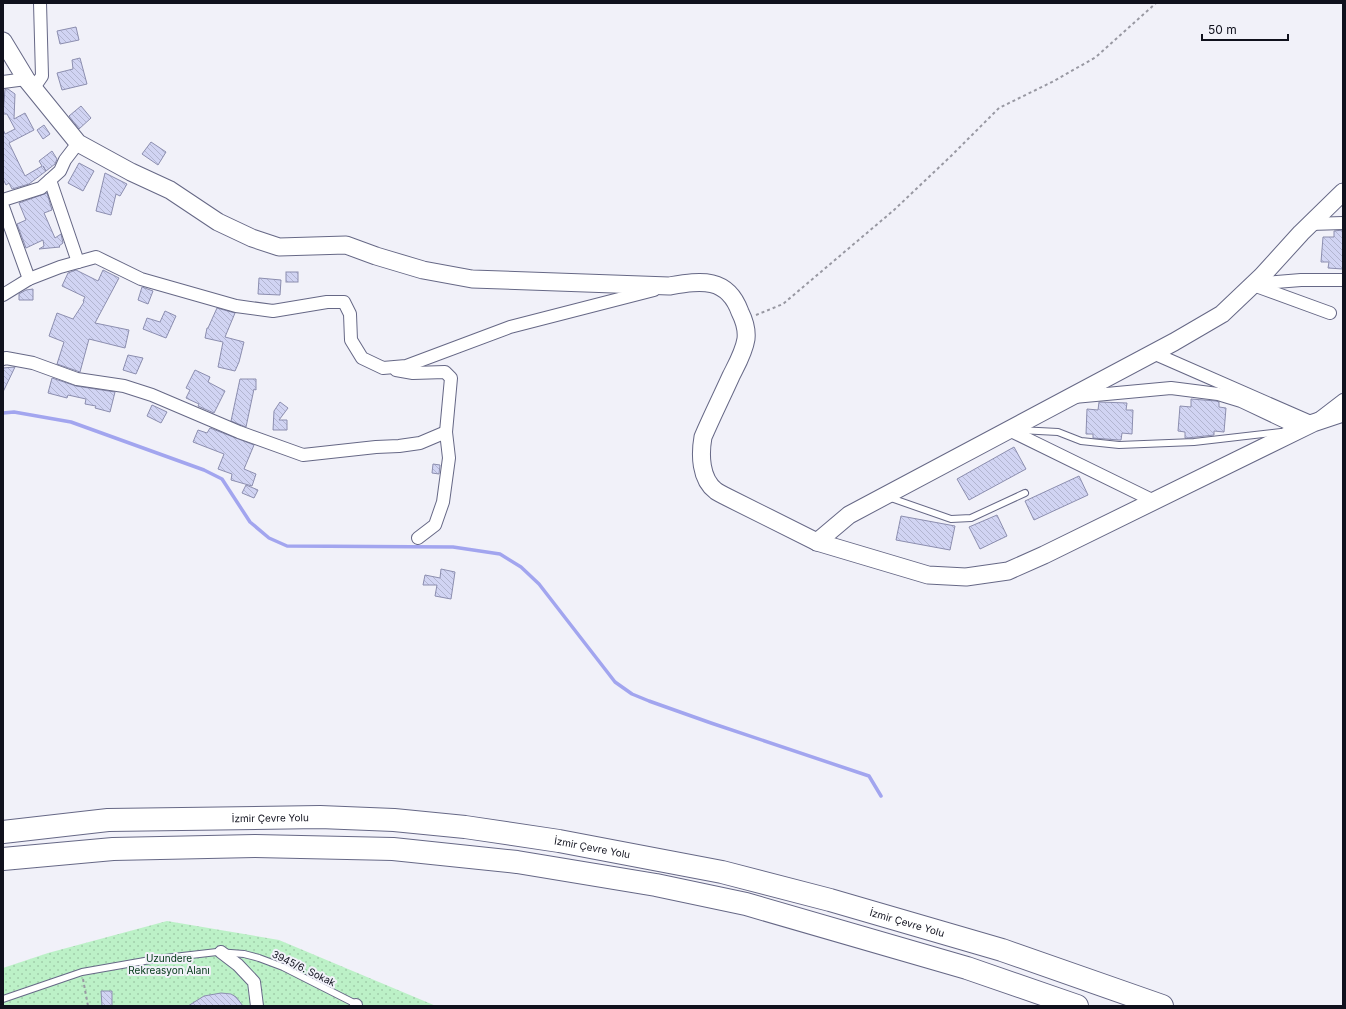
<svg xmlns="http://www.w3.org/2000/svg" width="1346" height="1009" viewBox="0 0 1346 1009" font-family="Inter,sans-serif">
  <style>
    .park { fill: url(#park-dots) }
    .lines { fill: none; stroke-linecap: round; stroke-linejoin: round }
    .stream { stroke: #a2a5ef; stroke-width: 3.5 }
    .building { fill: url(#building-back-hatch); stroke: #8c8eaf }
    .lane-casing { stroke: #666886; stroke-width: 8 }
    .street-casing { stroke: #666886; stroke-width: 14 }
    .secondary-casing { stroke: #666886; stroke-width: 19 }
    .highway-casing { stroke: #666886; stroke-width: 24 }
    .path { stroke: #9898a2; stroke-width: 2; stroke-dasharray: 3 3; stroke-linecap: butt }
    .lane { stroke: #fff; stroke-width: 6 }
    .street { stroke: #fff; stroke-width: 12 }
    .secondary { stroke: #fff; stroke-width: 17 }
    .highway { stroke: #fff; stroke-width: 22 }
    .labels { text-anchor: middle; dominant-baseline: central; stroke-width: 4; stroke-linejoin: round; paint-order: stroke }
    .street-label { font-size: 10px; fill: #10111d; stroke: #f1f1f9 }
    .park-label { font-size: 10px; fill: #003715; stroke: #f1f1f9 }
  </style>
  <defs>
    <pattern id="park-dots" width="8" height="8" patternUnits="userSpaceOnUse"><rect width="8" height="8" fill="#bcf1c7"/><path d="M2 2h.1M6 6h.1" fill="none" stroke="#a1ceaa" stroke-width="1.8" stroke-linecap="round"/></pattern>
    <pattern id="building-back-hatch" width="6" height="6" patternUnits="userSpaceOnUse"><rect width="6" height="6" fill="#d1d4f3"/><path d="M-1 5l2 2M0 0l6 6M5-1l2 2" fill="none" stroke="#b2b5d0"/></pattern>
  </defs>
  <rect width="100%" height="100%" fill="#f1f1f9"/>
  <!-- park -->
  <polygon class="park" points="167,921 279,940 436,1006 3,1006 3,968 48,953"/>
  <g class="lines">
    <!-- stream -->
    <polyline class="stream" points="3,413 14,412 71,422 204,470 222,479 250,522 269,538 287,546 453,547 500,554 521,567 539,584 615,682 632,694 649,701 711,723 869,776 881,796"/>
  </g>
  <!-- building -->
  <g class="building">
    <polygon points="76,27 79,40 60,44 57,31"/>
    <polygon points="80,58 87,84 62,90 57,73 73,69 72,60"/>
    <polygon points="5,89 8,89 15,94 14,119 25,113 34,130 9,143 25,176 42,166 39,161 52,151 57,159 55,164 46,171 43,166 46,171 29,184 12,189 9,183 6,185 3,179 3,129 5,134 15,129 7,114 3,114"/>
    <polygon points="81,106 91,118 79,129 69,116"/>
    <polygon points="44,125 50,134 43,139 37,130"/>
    <polygon points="151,142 166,152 158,165 142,154"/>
    <polygon points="79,163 94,171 83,191 68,183"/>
    <polygon points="105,173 127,184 120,196 116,194 111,215 96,211"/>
    <polygon points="47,193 52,210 44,213 55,238 61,234 63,243 59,246 60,247 39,249 44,246 43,240 26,248 17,224 26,220 19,203"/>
    <polygon points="1343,230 1343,269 1328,268 1329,262 1321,262 1323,237 1334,237 1334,231"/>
    <polygon points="76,270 98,281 103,270 119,278 95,323 129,330 125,348 89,339 80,372 57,364 64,342 49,336 57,313 73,319 84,302 83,301 85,297 62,286 68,273"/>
    <rect x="286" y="272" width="12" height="10"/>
    <polygon points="259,278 281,280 280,295 258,294"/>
    <polygon points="142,287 153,291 148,304 138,300"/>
    <polygon points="33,289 33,300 19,300 19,294 26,290"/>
    <polygon points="217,308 235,313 225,337 244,342 239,362 235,371 218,367 223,342 205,338 207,328 208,328"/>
    <polygon points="165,311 176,316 166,338 143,329 147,318 160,322"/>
    <polygon points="128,355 143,358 136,374 123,370"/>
    <polygon points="15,367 3,392 3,368"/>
    <polygon points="195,370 210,377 208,382 225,391 214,413 198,406 199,404 186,398 190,390 186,388"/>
    <polygon points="52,378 76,386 115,392 110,412 95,408 96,406 85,404 86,399 68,395 67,398 48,393"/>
    <polygon points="240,379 256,379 256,390 254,389 246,427 231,421"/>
    <polygon points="1191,399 1216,401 1219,402 1219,407 1226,408 1224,432 1214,431 1214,435 1187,438 1185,438 1185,432 1178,431 1180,406 1191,407"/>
    <polygon points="280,402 288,408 279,420 287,420 287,430 273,430 274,411"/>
    <polygon points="1099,402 1127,403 1126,410 1133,410 1132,434 1122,433 1121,440 1119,440 1093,438 1093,434 1086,434 1087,409 1098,410"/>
    <polygon points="152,405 167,412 161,423 147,416"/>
    <polygon points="210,428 254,445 244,469 256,474 252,486 231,480 232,474 218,469 224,454 193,442 198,430 207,433"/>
    <polygon points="1014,447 1026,469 969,500 957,479"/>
    <polygon points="433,464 440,465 439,474 432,473"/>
    <polygon points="1079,476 1088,495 1034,520 1025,501"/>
    <polygon points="246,485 258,490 254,498 242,493"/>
    <polygon points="997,515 1007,536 980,549 969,527"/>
    <polygon points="901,516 955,526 950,550 896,540"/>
    <polygon points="441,569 455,572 451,599 435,596 437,585 423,585 425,575 440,578"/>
    <polygon points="101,991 112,991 112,1006 102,1006"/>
    <polygon points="221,993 231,994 236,997 243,1006 188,1006 204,996"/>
  </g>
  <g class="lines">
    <defs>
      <g id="lane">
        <polyline points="1019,430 1058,432 1081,441 1119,445 1194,442 1281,432"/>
        <polyline points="888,497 951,519 971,518 1025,493"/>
        <polyline points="3,999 82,972 156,959 217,952 244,954 259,958 283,967 358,1005"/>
      </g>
      <g id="street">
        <polyline points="3,82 26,79"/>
        <polyline points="33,89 42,76 40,3"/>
        <polyline points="50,180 78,262"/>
        <polyline points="3,200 41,188 60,171 65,160 78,143"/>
        <polyline points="3,207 29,279"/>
        <polyline points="1310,224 1343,223"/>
        <polyline points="1253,284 1301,280 1343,280"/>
        <polyline points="1256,286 1330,313"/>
        <polyline points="3,295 29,279 60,267 96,257 141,279 236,306 273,311 327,302 344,302 350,314 351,340 362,358 383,368 406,366 510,327 654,290"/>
        <polyline points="1153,353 1313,423 1343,400"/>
        <polyline points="3,359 6,358 33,363 77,379 124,386 152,395 239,432 303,455 376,447 399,446 420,443 446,432"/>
        <polyline points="396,370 413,373 445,372 451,378 446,432 449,458 443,502 435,525 418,538"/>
        <polyline points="1074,397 1171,388 1218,394 1241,401 1300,429"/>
        <polyline points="1009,430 1154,501"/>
        <polyline points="221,952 238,965 254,982 257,1006"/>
        <polyline points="356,1005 356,1006"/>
      </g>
      <g id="secondary">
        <path d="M3,41l23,38 52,64 53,29 39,18 48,32 34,16 27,9 67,-2 30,11 47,14 49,9 197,7c31,-5 58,-10 71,26 4,8 7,18 6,27 -2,13 -9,25 -15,37 -9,20 -19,40 -28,61 -3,17 -3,42 13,54 3,2 7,4 11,6l90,45 111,33 38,2 42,-6 36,-16 269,-132 30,-10"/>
        <polyline points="817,542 849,515 1174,342 1222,314 1262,276 1301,233 1343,192"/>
      </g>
      <g id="highway">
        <path id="s1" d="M3,832l105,-12 212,-3 74,3 71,7 94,14 163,31 108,28 172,50 160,56"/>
        <polyline points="3,859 113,849 255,846 393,849 517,862 656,885 746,904 967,968 1077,1006"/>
      </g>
    </defs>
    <!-- lane casing -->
    <use href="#lane" class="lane-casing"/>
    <!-- street casing -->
    <use href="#street" class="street-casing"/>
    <!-- secondary casing -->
    <use href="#secondary" class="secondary-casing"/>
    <!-- highway casing -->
    <use href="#highway" class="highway-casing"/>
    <!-- path -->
    <g class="path">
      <polyline points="756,315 783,304 894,210 951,156 999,108 1054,81 1096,57 1156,3"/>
      <polyline points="83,979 88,1006"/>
    </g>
    <!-- lane -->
    <use href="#lane" class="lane"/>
    <!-- street -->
    <use href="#street" class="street"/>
    <!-- secondary -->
    <use href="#secondary" class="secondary"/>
    <!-- highway -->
    <use href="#highway" class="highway"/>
  </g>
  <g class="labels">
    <!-- street labels -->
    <g class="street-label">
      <text stroke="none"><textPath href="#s1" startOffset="268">İzmir Çevre Yolu</textPath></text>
      <text stroke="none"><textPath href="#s1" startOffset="592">İzmir Çevre Yolu</textPath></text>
      <text stroke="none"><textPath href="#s1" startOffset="916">İzmir Çevre Yolu</textPath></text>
      <text transform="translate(304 968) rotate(26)">3945/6. Sokak</text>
    </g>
    <!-- park labels -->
    <g class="park-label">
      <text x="169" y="958">Uzundere<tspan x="169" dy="12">Rekreasyon Alanı</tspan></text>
    </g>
  </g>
  <!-- border -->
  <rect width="1346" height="1009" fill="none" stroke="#10111d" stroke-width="8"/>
  <!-- scale -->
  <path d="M1202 34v6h86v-6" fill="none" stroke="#10111d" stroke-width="2"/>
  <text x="1208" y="34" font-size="12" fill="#10111d" stroke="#f1f1f9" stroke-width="3" paint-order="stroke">50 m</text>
</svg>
